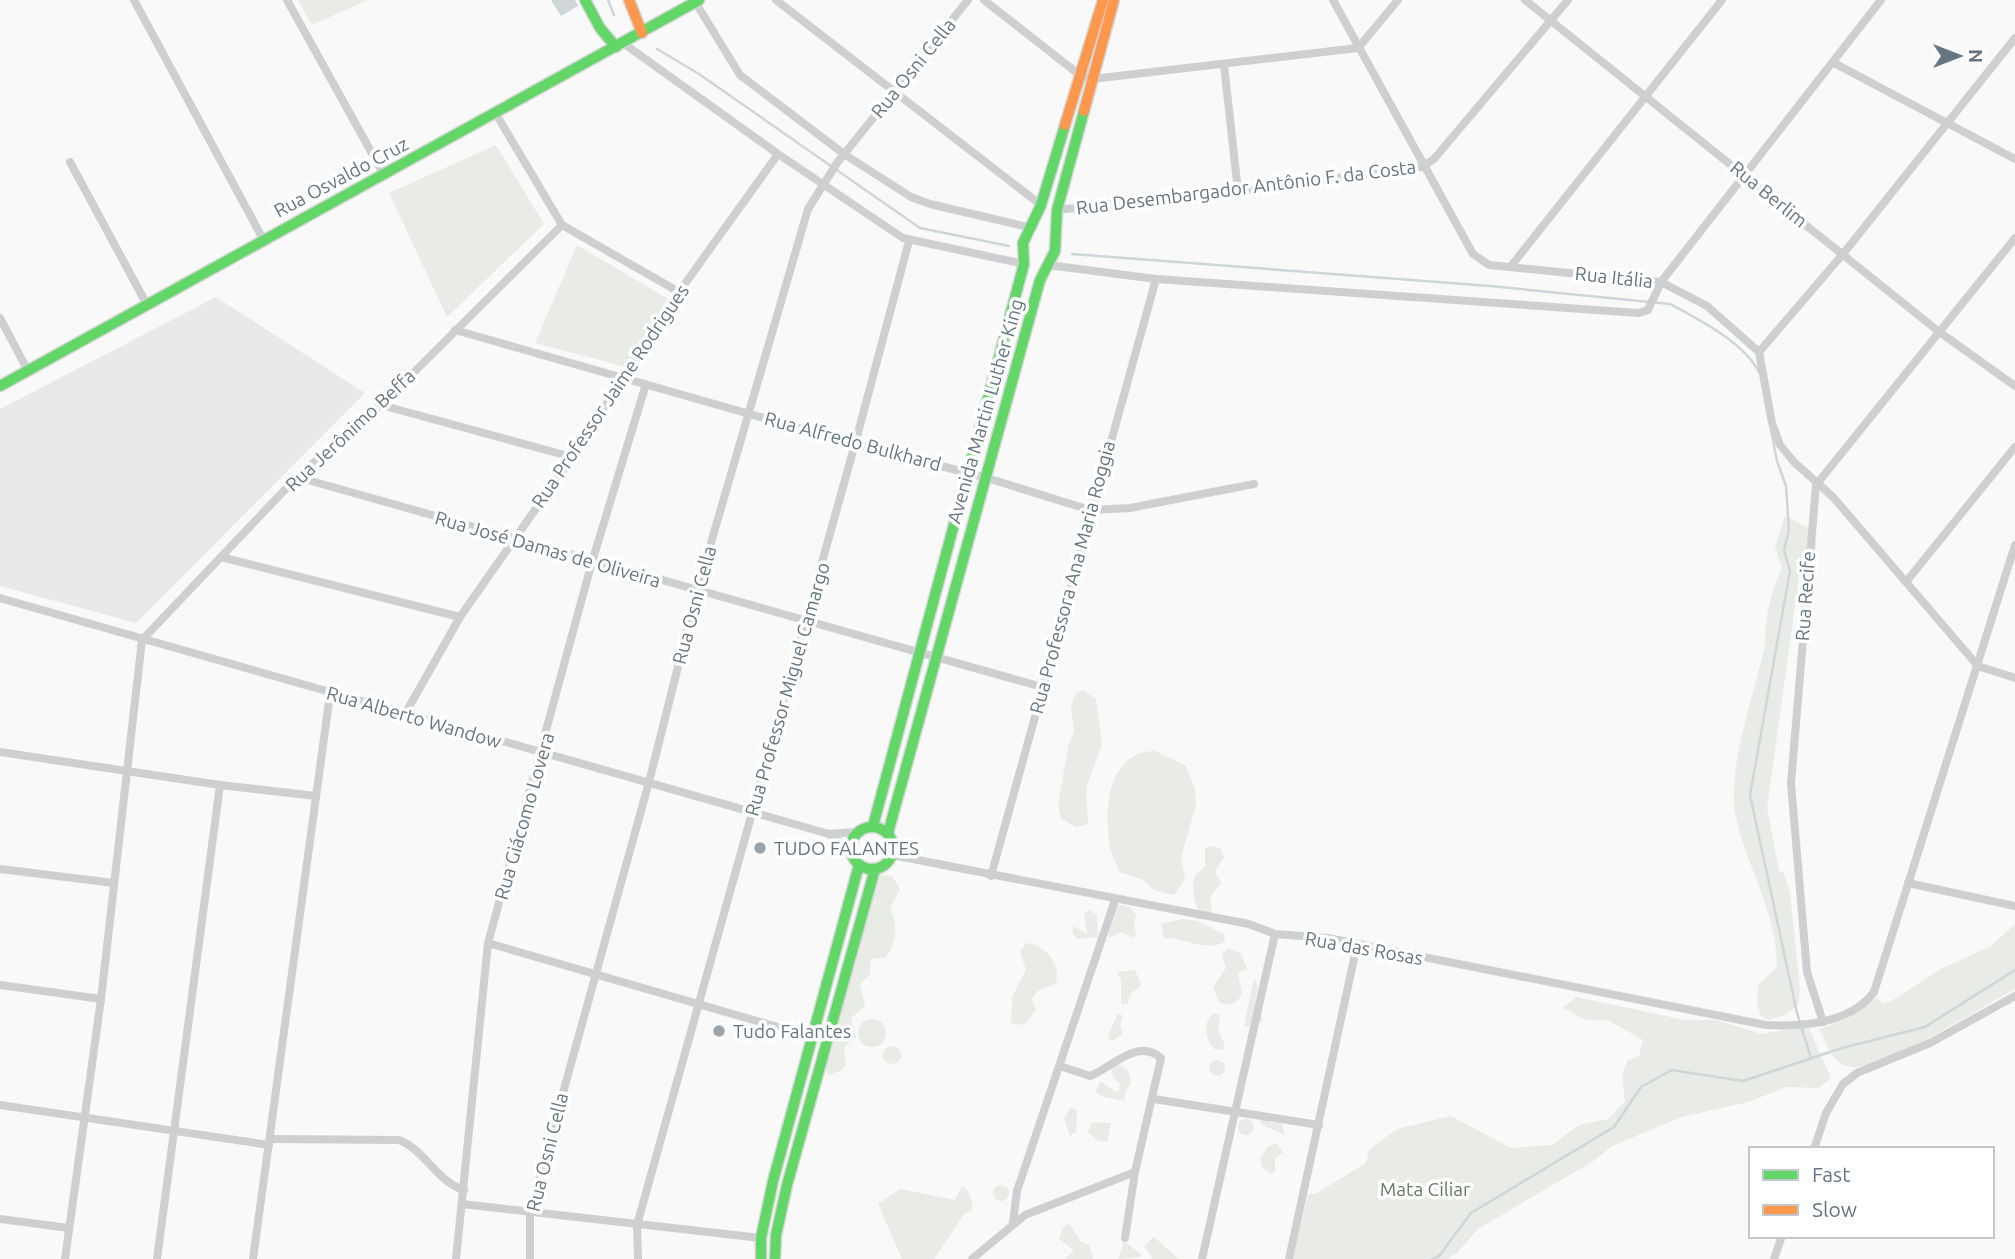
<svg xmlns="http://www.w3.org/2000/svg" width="2015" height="1259" viewBox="0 0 2015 1259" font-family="Ubuntu,sans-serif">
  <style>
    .built { fill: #e8e9e9 }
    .green { fill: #e8ebe6 }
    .water { fill: #ced6d9 }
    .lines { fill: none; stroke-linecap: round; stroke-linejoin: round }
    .stream { stroke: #ced6d9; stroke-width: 2.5 }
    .fast-casing { stroke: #d5d6d7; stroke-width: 13 }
    .slow-casing { stroke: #d5d6d7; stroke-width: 13 }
    .street { stroke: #cecfd0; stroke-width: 8 }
    .fast { stroke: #63d668; stroke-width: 10 }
    .slow { stroke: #ff974d; stroke-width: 10 }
    .poi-dot { fill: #99a4ac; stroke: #fff; stroke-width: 2.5 }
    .labels { text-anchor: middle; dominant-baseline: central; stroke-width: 7; stroke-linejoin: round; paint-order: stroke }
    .street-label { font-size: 19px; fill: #657683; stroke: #fff }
    .poi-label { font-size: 19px; fill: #657683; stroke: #fff; text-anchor: start }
    .park-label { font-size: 19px; fill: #687a64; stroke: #fff }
  </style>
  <rect width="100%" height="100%" fill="#f9f9f9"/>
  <!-- built -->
  <polygon class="built" points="216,297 365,393 136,623 0,586 0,409"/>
  <!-- green -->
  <g class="green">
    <polygon points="298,0 368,0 312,25"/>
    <polygon points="496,145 544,224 447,317 389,193"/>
    <polygon points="577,245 668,299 626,367 535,343"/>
    <path d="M1785,516l25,13 7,18 -14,17 -4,13 -32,231 12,63 4,1 7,20 10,97 -2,16 -11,9 -19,6 -7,-4 -4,-13 1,-18 19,-18c0,-56 -31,-100 -42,-154 -8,-43 20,-123 30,-167 -1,-25 6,-55 17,-78l-7,-21z"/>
    <polygon points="1083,690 1096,699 1102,744 1086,788 1088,824 1076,827 1061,818 1058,804 1069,742 1074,732 1071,706 1076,693"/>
    <path d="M1155,751l31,15 9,23 1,17 -15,50 4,23 -11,16 -18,-4 -15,-12 -22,-7c-3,-11 -9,-19 -10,-31 -5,-36 1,-90 46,-90z"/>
    <path d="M1210,846l10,2 4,9 -9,14 6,12 -11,14 2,17 -12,-1c-5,-7 -9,-26 -6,-35 2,-6 8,-6 11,-13v-17z"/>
    <path d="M880,875l12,1 8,13 -10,20c9,14 6,36 -5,49l-15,1v15l-10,10 5,22 -14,12 5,19 -12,10 2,16 -4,7 -14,5 -2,-7 2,-18z"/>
    <polygon points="1111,903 1129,907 1136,915 1134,928 1137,933 1134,938 1121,932 1109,938 1107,910"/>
    <polygon points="1090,910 1097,915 1098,937 1077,939 1073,934 1073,926 1087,934 1084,913"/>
    <path d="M1182,919l16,2 27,14 -1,7c-13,10 -45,-5 -60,-4l-3,-14z"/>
    <path d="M2015,924v65c-31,16 -139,87 -168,77 -16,-5 -21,-24 -28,-37l28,-10 30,-22 5,7 11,-4 48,-31 50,-23z"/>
    <path d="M1026,943c19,2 35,20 30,40l-18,8 -6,8 4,11 -12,15 -13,-2 1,-26 14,-27 -6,-18z"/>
    <path d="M1228,948l12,5 8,17 -10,2 4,22c-5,10 -14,13 -23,8l-6,-15 13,-19 -4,-14z"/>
    <polygon points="1135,970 1141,985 1130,995 1128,1004 1121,1005 1121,980 1117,972"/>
    <polygon points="1254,979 1258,986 1254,1009 1261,1013 1263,1021 1247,1027 1244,1026"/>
    <polygon points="1576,997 1685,1020 1717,1020 1761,1034 1808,1026 1831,1078 1819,1088 1787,1087 1748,1102 1682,1117 1612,1146 1595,1160 1478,1229 1457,1253 1447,1259 1293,1259 1308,1195 1317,1193 1366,1163 1370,1149 1397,1129 1451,1116 1511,1148 1552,1145 1579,1125 1608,1119 1625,1101 1622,1074 1627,1061 1639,1056 1643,1040 1608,1020 1586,1020 1563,1008"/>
    <polygon points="1118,1013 1123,1016 1120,1026 1123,1034 1111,1041 1108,1036"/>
    <path d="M1214,1013l6,2 -2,16 7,14 -2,5 -9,-1c-9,-11 -12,-27 0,-36z"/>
    <circle cx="872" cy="1033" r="14"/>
    <circle cx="892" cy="1055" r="9"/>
    <circle cx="1217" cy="1068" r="8"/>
    <polygon points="1116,1063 1128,1070 1131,1083 1126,1090 1124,1101 1104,1097 1096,1092 1100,1081 1115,1092 1119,1091 1120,1084 1113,1077 1111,1068"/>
    <polygon points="1070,1108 1077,1110 1076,1132 1070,1136 1064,1119"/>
    <polygon points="1261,1117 1272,1123 1281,1121 1285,1135 1260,1124"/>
    <circle cx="1246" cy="1127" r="8"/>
    <polygon points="1092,1122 1111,1123 1107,1142 1098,1141 1088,1132"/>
    <polygon points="1277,1143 1283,1152 1275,1158 1275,1172 1271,1174 1262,1167 1260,1159 1267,1147"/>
    <circle cx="1001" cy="1193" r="8"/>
    <path d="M962,1186c7,3 12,18 10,25l-7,2 -31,46h-32l-24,-55 22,-15 55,11z"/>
    <polygon points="1069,1223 1081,1242 1089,1245 1093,1259 1065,1259 1074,1250 1059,1239 1063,1228"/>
    <polygon points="1154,1237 1179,1259 1153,1259 1144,1246"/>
    <polygon points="1124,1241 1142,1255 1141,1257 1118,1259"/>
  </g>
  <!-- water -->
  <polygon class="water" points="551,0 575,0 578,6 561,16"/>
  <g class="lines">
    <!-- stream -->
    <g class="stream">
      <polyline points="608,0 614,15"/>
      <polyline points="657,49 699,74 920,228 1009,246"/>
      <path d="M1072,254l418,32 180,18c30,16 73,38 89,68"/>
      <polyline points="1771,430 1777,461 1786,486 1789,530 1784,550 1790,571 1750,795 1797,1013 1811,1058"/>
      <polyline points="1432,1259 1439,1256 1471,1213 1614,1127 1641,1087 1672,1070 1743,1081 1842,1048 1925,1027 2015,970"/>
    </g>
    <defs>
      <g id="fast">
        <polyline points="585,0 600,28 616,47"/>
        <polyline points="0,386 699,0"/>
        <polyline points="873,826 1024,264 1023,243 1041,205 1065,125"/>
        <circle cx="872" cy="848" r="21"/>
        <polyline points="888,833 1040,280 1055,251 1057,210 1084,111"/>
        <polyline points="761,1259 761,1238 773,1181 859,865"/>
        <polyline points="775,1259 776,1235 787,1185 875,869"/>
      </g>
      <g id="slow">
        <polyline points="629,0 642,33"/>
        <polyline points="1084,111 1114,0"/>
        <polyline points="1065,125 1103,0"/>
      </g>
    </defs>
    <!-- fast casing -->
    <use href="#fast" class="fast-casing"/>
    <!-- slow casing -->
    <use href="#slow" class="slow-casing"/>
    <!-- street -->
    <g class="street">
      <polyline points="134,0 263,239"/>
      <polyline points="287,0 384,175"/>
      <polyline points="694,0 740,75 844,154 911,197 930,204 1032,228"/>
      <polyline points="776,0 1041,205"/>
      <polyline points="984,0 1081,76 1092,79 1358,48 1398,0"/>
      <polyline points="1333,0 1473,254 1489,265 1661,282 1707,306 1759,352 1772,423 1780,445 1794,462 1833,497 1978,666"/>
      <polyline points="1525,0 1938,331 2015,386"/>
      <polyline points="623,43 778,154 903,238 1024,264"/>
      <polyline points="1834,63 2015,159"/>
      <polyline points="1224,65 1238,191"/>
      <polyline points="496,114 562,225 679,292"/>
      <polyline points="70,162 146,303"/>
      <polyline points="1057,210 1238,191 1422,167 1434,159 1568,0"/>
      <polyline points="1048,265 1156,279 1639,313 1648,310 1661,282 1881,0"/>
      <polyline points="1511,266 1722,0"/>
      <polyline points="0,318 28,371"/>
      <polyline points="455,330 855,444 984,477 1090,510 1130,508 1254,484"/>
      <polyline points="1759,352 1843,254 2015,38"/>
      <polyline points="381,405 572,457"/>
      <polyline points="297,477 1042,687"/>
      <polyline points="221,557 460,617"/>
      <polyline points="1906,582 2015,447"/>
      <polyline points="0,598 829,834 857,832"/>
      <polyline points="1978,666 2015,678"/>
      <polyline points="405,714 460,617 572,457 679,292 778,154"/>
      <polyline points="0,752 220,785 316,796"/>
      <polyline points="829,834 850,850"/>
      <path d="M892,855l357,69 26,10 53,4 438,87c37,2 85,-2 108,-33l141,-447"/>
      <polyline points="0,869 114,883"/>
      <polyline points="991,876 1156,279"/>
      <polyline points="1908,883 2015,906"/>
      <polyline points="488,943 812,1037"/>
      <polyline points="0,985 101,999"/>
      <polyline points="1823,1022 1807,972 1791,783 1816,485 2015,238"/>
      <path d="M1060,1066l30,10c21,-8 48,-39 71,-18l-26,114 -10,66"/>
      <polyline points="1154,1099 1319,1125"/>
      <polyline points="0,1105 269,1145"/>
      <path d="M270,1139l129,1c26,10 38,42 65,50"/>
      <polyline points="1814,1149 1826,1113 1843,1084 1857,1073 1930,1043 2015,996"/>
      <polyline points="462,1204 761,1238"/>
      <polyline points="0,1219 69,1228"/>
      <polyline points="1013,1222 1017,1191 1115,900"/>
      <polyline points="65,1259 101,999 142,640 297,477 381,405 562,225"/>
      <polyline points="157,1259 220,785"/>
      <polyline points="253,1259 330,694"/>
      <polyline points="456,1259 488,943 592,562 646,384"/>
      <polyline points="530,1259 530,1212 649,782 697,591 808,209 837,163 968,0"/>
      <polyline points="638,1259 637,1225 855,444 909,241"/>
      <polyline points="972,1259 1025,1215 1135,1172"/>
      <polyline points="1202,1259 1275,934"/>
      <polyline points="1289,1259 1357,945"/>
      <polyline points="1774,1259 1782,1236"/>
    </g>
    <!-- fast -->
    <use href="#fast" class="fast"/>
    <!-- slow -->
    <use href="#slow" class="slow"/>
  </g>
  <!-- markers -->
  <g class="poi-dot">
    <circle cx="760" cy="848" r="7"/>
    <circle cx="719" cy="1031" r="7"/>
  </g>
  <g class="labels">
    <!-- street labels -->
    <g class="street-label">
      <text transform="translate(913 68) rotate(-51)">Rua Osni Cella</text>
      <text transform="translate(341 177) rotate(-28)">Rua Osvaldo Cruz</text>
      <text transform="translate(1246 187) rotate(-7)">Rua Desembargador Antônio F. da Costa</text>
      <text transform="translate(1769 194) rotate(39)">Rua Berlim</text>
      <text transform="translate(1614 277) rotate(6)">Rua Itália</text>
      <text transform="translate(610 396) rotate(-56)">Rua Professor Jaime Rodrigues</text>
      <text transform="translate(985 411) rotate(-74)">Avenida Martin Luther King</text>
      <text transform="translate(350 430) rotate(-43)">Rua Jerônimo Beffa</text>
      <text transform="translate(853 441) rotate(15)">Rua Alfredo Bulkhard</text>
      <text transform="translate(548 549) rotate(16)">Rua José Damas de Oliveira</text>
      <text transform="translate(1072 577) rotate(-75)">Rua Professora Ana Maria Roggia</text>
      <text transform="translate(1805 596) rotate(-86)">Rua Recife</text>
      <text transform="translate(694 605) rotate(-75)">Rua Osni Cella</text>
      <text transform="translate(787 689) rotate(-74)">Rua Professor Miguel Camargo</text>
      <text transform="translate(414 717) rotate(16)">Rua Alberto Wandow</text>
      <text transform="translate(524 816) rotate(-74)">Rua Giácomo Lovera</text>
      <text transform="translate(1364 948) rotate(10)">Rua das Rosas</text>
      <text transform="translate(547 1152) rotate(-76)">Rua Osni Cella</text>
    </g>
    <!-- poi labels -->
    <g class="poi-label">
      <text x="774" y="848">TUDO FALANTES</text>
      <text x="733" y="1031">Tudo Falantes</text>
    </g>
    <!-- park labels -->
    <g class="park-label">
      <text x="1425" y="1189">Mata Ciliar</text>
    </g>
  </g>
  <!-- legend -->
  <rect x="1749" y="1147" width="245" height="91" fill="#ffffff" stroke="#c1c8cd" stroke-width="2"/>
  <rect x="1763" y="1170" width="35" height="10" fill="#63d668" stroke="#c1c8cd" stroke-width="2"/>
  <text x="1812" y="1182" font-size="21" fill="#657683">Fast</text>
  <rect x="1763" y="1205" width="35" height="10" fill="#ff974d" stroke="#c1c8cd" stroke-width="2"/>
  <text x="1812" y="1217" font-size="21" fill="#657683">Slow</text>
  <!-- north arrow -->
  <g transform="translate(1959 56) rotate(90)" stroke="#ffffff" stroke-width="5" paint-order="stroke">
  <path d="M0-5L12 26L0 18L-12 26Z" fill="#657683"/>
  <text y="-10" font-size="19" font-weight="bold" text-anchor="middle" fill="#657683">N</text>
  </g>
</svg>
